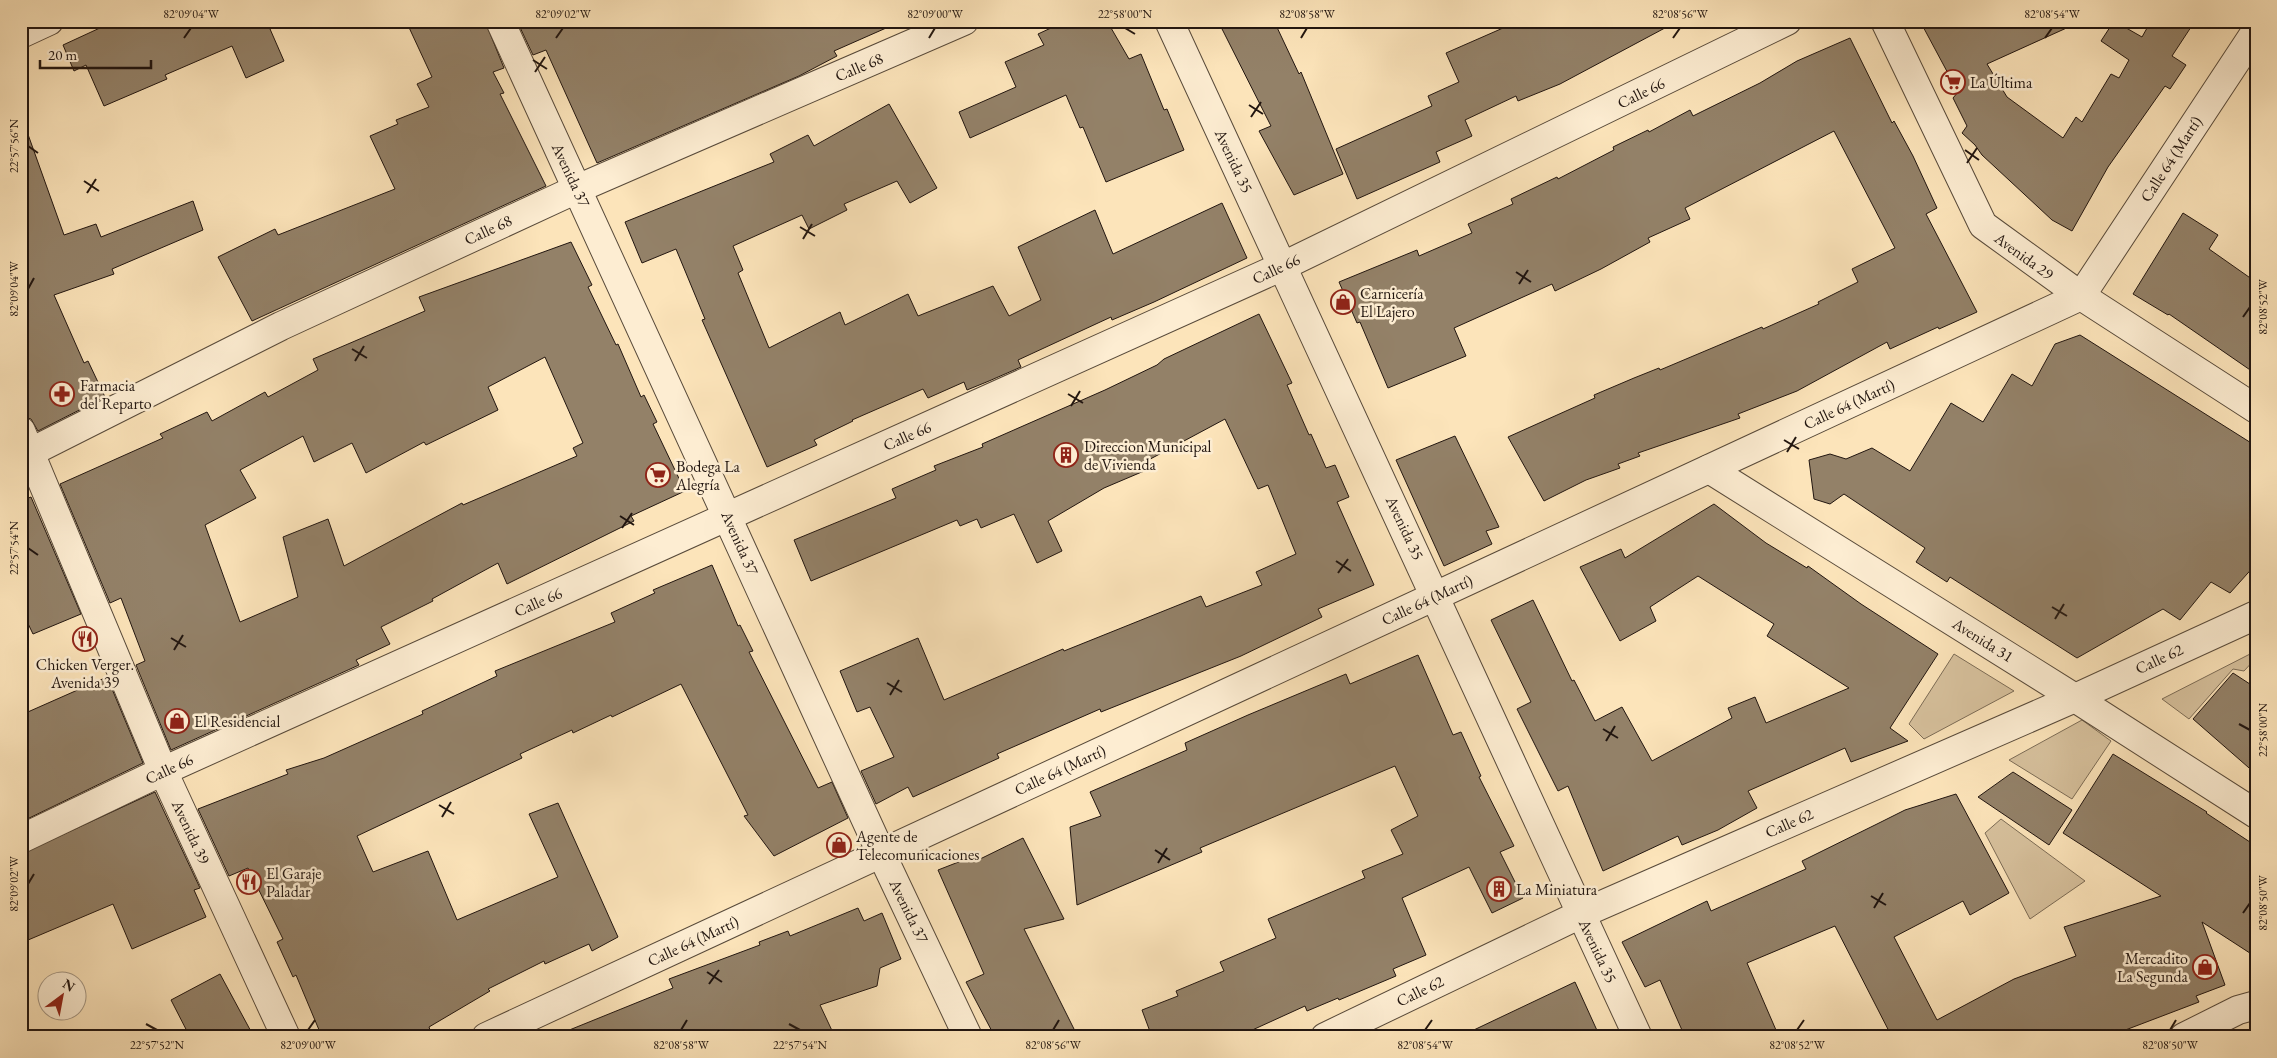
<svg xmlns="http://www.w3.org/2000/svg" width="2277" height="1058" viewBox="0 0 2277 1058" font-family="'EB Garamond',serif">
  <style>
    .green { fill: #d7c19d; stroke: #7c6c56 }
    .building { fill: #938168; stroke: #221610; fill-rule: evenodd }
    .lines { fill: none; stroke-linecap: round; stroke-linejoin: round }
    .minor-casing { stroke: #584a3a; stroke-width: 30 }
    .minor { stroke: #fdedd2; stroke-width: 28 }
    .ticks { fill: none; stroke: #221610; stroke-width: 2 }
    .labels { text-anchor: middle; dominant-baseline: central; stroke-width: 5; stroke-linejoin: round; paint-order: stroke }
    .street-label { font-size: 16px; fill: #221610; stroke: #fdedd2 }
    .poi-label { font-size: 16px; fill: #221610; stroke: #fdedd2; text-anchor: start }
    .neatline { fill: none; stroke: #221610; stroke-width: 2 }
    .ticks-label { font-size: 12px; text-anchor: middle; fill: #221610 }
  </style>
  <rect width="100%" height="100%" fill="#fce4ba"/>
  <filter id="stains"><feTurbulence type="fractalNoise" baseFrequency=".004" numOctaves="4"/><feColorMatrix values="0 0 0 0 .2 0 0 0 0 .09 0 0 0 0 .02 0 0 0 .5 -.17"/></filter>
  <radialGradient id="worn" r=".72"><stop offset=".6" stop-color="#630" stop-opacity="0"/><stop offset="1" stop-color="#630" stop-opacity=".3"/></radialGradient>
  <!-- green -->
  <g class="green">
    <polygon points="2252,653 2256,658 2244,671 2233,669 2189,719 2162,699"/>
    <polygon points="1954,654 2014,691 1924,739 1909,724"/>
    <polygon points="2082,720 2111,741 2072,799 2009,760"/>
    <polygon points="2001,819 2085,881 2030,919 1985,833"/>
  </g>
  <!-- building -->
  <g class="building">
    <polygon points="115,21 287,21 270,29 284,61 246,78 232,46 165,75 167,79 104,106 86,65 74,71 63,45"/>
    <polygon points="406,21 485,21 504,68 493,72 504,93 500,94 546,186 252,321 218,257 275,229 278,235 395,189 370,136 398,124 396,120 429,107 417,84 432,77"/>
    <polygon points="517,21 902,21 834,51 837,56 799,76 597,163 546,50 533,55"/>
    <polygon points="1066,21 1107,21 1129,59 1141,54 1164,110 1167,109 1184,150 1106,182 1083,127 1080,128 1066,95 970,138 959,112 1016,87 1005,62 1044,45 1038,34"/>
    <polygon points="1218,21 1274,21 1299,74 1301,72 1343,174 1294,195 1259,131 1271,126"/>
    <polygon points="1519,21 1678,21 1560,84 1518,101 1516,96 1465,120 1472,136 1436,152 1440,162 1357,199 1336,149 1432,106 1428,96 1459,82 1446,53"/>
    <polygon points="1920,21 2082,21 1987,64 2007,97 2063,138 2076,117 2082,122 2111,74 2119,78 2129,60 2101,41 2114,21 2142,37 2151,21 2195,21 2172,56 2186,65 2170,89 2165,86 2108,167 2072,231 2052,220 1982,155 1975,145 1962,133 1967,126 1953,98 1958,92"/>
    <polygon points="1850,38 1892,123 1894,121 1913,156 1937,208 1926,214 1977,312 1939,329 1938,327 1890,349 1887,342 1797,391 1738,414 1740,418 1638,453 1640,456 1618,464 1620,468 1586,480 1544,501 1508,437 1595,398 1594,395 1634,378 1659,368 1660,370 1762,327 1763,329 1819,304 1818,302 1858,282 1852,269 1895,248 1834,131 1685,208 1690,219 1648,238 1650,242 1601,269 1555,291 1552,284 1454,328 1466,356 1388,388 1360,322 1357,323 1339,282 1417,250 1419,256 1472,233 1468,224 1513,204 1511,199 1557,177 1558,179 1614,150 1613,147 1648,130 1649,132 1690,110 1693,116 1760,83 1797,61"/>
    <polygon points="889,104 937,188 910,203 897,181 844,204 847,210 809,229 802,215 733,246 743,270 738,273 769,348 840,312 845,325 908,294 918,316 993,286 1009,316 1041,300 1018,247 1095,210 1113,254 1222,203 1247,258 1154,302 1112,320 1111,317 1018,360 1021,367 989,381 967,390 964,382 928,398 923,389 852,420 853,421 814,440 817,445 767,467 702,320 705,319 676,249 642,263 625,222 774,162 770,154 808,135 814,146"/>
    <polygon points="25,126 64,235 96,224 101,237 193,201 203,230 112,269 114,274 54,295 84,363 88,361 105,397 38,431 31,419 21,416 21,127"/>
    <polygon points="2183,213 2218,235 2209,249 2256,282 2256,374 2169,314 2168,315 2133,294"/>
    <path d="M571,242l21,43 -4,2 28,58 2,-1 23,53 3,-2 13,27 -4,2 32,67 -54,25 3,5 -127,63 -9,-21 -66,36 1,2 -52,26 9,17 -34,16 3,5 -188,85 -35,-85 9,-4 -24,-63 -11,5 -50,-119 103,-46 -3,-4 47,-22 5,9 53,-29 3,5 50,-27 -5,-11 112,-48 -6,-14zM545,357l38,86 -10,5 4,8 -114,49 -1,-2 -118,63 -16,-47 -45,18 15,60 -58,25 -35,-97 51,-27 -16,-28 63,-34 11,26 38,-19 14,30 58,-31 2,3 72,-35 -10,-23z"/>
    <polygon points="1259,314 1292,383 1287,385 1309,435 1311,434 1326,468 1335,465 1349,497 1337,502 1374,585 1318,609 1322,617 1241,656 1101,712 1100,709 997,754 999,758 913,797 908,787 876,804 861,771 894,757 870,707 857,712 840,671 918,638 944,700 1063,649 1064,651 1201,596 1206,607 1262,585 1256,572 1296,554 1268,485 1258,489 1225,419 1141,464 1144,471 1104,488 1048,521 1062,551 1037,563 1014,514 981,528 977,519 960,526 957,520 811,581 794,540 896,498 892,489 936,470 934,466 983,447 982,444 1105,390 1157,365 1164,359"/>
    <polygon points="2080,335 2256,446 2256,564 2230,593 2211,582 2180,620 2163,609 2077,658 1950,577 1947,582 1916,562 1925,548 1844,494 1830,504 1814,499 1809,460 1830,454 1846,459 1872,448 1910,471 1951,403 1983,422 2012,374 2032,386 2055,344"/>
    <polygon points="1455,436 1499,527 1486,531 1492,544 1444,566 1396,460"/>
    <polygon points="31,497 81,614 33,634 21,609 21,501"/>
    <polygon points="1714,504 1766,543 1807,568 1808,566 1861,604 1938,654 1890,728 1908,741 1851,762 1845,748 1748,791 1757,808 1718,830 1682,845 1678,836 1603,871 1568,786 1558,791 1517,709 1531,702 1491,620 1533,600 1572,681 1574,680 1595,721 1622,707 1652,761 1732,718 1728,708 1755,697 1766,723 1849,688 1767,636 1774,624 1698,576 1650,607 1656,621 1620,641 1580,567 1621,549 1625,558"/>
    <polygon points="712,565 738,626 740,625 753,651 749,652 818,788 832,782 848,818 774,856 744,816 748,815 681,684 612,717 611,715 573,733 572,730 520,754 522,758 357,836 373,872 428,851 457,920 558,877 529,814 558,803 618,937 592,951 589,944 545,964 544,961 488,989 490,991 429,1027 430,1030 414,1037 322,1037 296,975 293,977 277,942 283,939 248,868 229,876 198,809 288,774 286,770 324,758 423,714 422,711 497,676 495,671 615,622 611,613 655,593 653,590"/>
    <polygon points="1418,655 1453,735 1461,732 1481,776 1479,777 1514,846 1500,852 1523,898 1492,913 1469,867 1402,898 1426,955 1393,969 1396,976 1339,1000 1338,998 1307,1011 1305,1006 1237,1037 1152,1037 1142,1010 1178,996 1176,991 1224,971 1220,962 1276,938 1268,919 1365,878 1362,871 1403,854 1391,830 1418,816 1395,766 1200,848 1202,852 1077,905 1070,827 1101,816 1090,792 1187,750 1185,743 1248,715 1346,674 1350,684"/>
    <polygon points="2233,673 2256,688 2256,774 2193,719"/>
    <polygon points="107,677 143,763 21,822 21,715"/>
    <polygon points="2113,754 2207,812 2206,813 2256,846 2256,957 2202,922 2225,985 2196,996 2199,1002 2107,1037 1892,1037 1835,926 1747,963 1779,1037 1685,1037 1660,980 1645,987 1622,942 1707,901 1711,911 1806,869 1802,861 1877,824 1905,810 1956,794 2009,893 1970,915 1963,901 1894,937 1937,1020 2014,979 2076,956 2064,927 2161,896 2063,833"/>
    <polygon points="2013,772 2072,810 2049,845 1978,797"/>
    <polygon points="155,792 200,888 194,890 206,917 132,949 113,904 21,943 21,854"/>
    <polygon points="1023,838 1064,919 1024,929 1078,1037 995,1037 966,982 984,974 938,870 974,856 976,861"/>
    <polygon points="858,908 864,921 882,913 901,959 880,968 877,986 820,1005 835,1037 558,1037 557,1035 673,988 669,979 760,945 759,942 788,931 790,936"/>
    <polygon points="220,974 254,1037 190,1037 171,1000"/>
    <polygon points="1575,982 1600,1037 1459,1037"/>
  </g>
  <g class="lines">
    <defs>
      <g id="minor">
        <polyline points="500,21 881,853 968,1037"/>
        <polyline points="1169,21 1638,1037"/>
        <polyline points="1885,21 1983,225 2081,296 2256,409"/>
        <polyline points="21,34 49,21"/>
        <polyline points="21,431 163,771 286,1037"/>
        <polyline points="21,457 281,326 577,189 964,21"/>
        <polyline points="1709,469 2075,698 2256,814"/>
        <polyline points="21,839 163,771 1283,266 1787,21"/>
        <polyline points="486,1037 2081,296 2256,31"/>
        <polyline points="1325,1037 1581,914 2075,698 2256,615"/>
        <polyline points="2184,1037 2238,1010 2256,1005"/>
      </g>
    </defs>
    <!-- minor casing -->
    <use href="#minor" class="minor-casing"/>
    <!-- minor -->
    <use href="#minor" class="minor"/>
  </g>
  <!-- ticks -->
  <path class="ticks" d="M1125,28l10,6M184,38l7,-10M556,38l7,-10M929,38l6,-10M1301,38l6,-10M1673,38l7,-10M2045,38l7,-10M533,60l14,9M535,72l10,-15M1249,105l14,9M1251,117l10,-15M28,146l10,7M1965,150l14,10M1967,163l10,-15M84,181l15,10M87,193l9,-14M800,227l15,9M803,239l9,-15M1516,272l15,10M1519,284l9,-14M28,289l6,-11M2243,317l7,-10M352,349l15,9M355,361l9,-15M1068,394l15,9M1071,406l9,-15M1784,440l15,9M1787,452l9,-15M620,516l14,9M622,528l10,-15M28,548l10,7M1336,561l15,10M1338,573l10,-14M2052,607l15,9M2055,619l9,-15M171,638l15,9M174,650l9,-15M887,683l15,9M890,695l9,-15M2239,724l11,6M1603,729l15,9M1606,741l9,-15M439,805l15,9M442,817l9,-15M1155,850l15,10M1158,863l9,-15M28,884l6,-10M1871,896l15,9M1874,908l9,-15M2243,913l7,-10M707,972l15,10M709,984l10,-14M146,1024l11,6M789,1024l11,6M308,1030l7,-10M681,1030l6,-10M1053,1030l6,-10M1425,1030l7,-10M1797,1030l7,-10M2170,1030l6,-10"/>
  <!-- icons -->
  <defs>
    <symbol id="supermarket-ring" viewBox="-11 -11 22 22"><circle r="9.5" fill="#fdedd2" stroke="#8f2418" stroke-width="1.5"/><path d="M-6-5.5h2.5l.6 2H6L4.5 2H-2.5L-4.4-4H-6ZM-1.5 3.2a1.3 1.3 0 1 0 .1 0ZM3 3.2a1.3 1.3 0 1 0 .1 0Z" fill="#8f2418"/></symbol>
    <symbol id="shop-ring" viewBox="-11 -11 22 22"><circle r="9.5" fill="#fdedd2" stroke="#8f2418" stroke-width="1.5"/><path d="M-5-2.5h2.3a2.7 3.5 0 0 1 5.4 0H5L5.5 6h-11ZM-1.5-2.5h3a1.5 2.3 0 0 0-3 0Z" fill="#8f2418"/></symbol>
    <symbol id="pharmacy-ring" viewBox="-11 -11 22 22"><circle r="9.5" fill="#fdedd2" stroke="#8f2418" stroke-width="1.5"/><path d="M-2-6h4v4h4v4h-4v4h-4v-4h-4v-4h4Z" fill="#8f2418"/></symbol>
    <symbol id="building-ring" viewBox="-11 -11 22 22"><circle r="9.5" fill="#fdedd2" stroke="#8f2418" stroke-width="1.5"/><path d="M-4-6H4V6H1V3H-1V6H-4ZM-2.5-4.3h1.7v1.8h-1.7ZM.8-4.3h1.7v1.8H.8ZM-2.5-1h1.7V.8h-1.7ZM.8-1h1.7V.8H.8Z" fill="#8f2418"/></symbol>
    <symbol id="restaurant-ring" viewBox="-11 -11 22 22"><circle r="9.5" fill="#fdedd2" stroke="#8f2418" stroke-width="1.5"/><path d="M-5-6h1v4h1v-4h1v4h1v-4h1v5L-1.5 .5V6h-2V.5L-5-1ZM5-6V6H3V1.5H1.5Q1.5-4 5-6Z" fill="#8f2418"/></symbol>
  </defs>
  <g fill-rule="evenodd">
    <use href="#supermarket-ring" x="1939" y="68" width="28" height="28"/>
    <use href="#shop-ring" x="1329" y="288" width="28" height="28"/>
    <use href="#pharmacy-ring" x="48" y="380" width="28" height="28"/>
    <use href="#building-ring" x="1052" y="441" width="28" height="28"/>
    <use href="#supermarket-ring" x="644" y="461" width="28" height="28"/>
    <use href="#restaurant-ring" x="71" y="625" width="28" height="28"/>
    <use href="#shop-ring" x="163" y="707" width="28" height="28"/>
    <use href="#shop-ring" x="825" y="831" width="28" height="28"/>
    <use href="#restaurant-ring" x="235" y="868" width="28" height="28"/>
    <use href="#building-ring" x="1485" y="875" width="28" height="28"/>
    <use href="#shop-ring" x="2191" y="953" width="28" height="28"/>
  </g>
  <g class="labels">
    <!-- street labels -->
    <g class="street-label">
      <text transform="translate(859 67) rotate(-23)">Calle 68</text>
      <text transform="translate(1641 93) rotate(-26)">Calle 66</text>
      <text transform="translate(2171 159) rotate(-57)">Calle 64 (Martí)</text>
      <text transform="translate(1234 161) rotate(65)">Avenida 35</text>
      <text transform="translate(571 175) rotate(65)">Avenida 37</text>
      <text transform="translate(488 230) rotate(-25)">Calle 68</text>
      <text transform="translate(2024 256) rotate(36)">Avenida 29</text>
      <text transform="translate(1276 269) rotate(-25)">Calle 66</text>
      <text transform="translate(1849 404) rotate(-25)">Calle 64 (Martí)</text>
      <text transform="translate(907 436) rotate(-24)">Calle 66</text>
      <text transform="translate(1405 528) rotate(65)">Avenida 35</text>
      <text transform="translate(740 543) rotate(66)">Avenida 37</text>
      <text transform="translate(1427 600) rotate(-25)">Calle 64 (Martí)</text>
      <text transform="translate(538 602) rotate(-24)">Calle 66</text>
      <text transform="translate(1983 640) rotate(32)">Avenida 31</text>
      <text transform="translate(2159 659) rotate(-25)">Calle 62</text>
      <text transform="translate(169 769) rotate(-25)">Calle 66</text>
      <text transform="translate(1060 770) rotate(-25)">Calle 64 (Martí)</text>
      <text transform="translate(1789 823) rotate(-24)">Calle 62</text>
      <text transform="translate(191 832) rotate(65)">Avenida 39</text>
      <text transform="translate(909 911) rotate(64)">Avenida 37</text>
      <text transform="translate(693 941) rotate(-25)">Calle 64 (Martí)</text>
      <text transform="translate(1598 951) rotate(65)">Avenida 35</text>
      <text transform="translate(1420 991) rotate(-26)">Calle 62</text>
    </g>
    <!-- poi labels -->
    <g class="poi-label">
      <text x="1970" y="82">La Última</text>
      <text x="1360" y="293">Carnicería<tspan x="1360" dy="18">El Lajero</tspan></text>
      <text x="80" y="385">Farmacia<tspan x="80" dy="18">del Reparto</tspan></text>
      <text x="1084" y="446">Direccion Municipal<tspan x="1084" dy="18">de Vivienda</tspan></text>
      <text x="676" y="466">Bodega La<tspan x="676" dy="18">Alegría</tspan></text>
      <text x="85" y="664" text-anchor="middle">Chicken Verger.<tspan x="85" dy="18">Avenida 39</tspan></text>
      <text x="194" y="721">El Residencial</text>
      <text x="856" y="836">Agente de<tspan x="856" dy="18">Telecomunicaciones</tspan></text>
      <text x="266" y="873">El Garaje<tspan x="266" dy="18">Paladar</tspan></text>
      <text x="1516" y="889">La Miniatura</text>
      <text x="2188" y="958" text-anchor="end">Mercadito<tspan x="2188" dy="18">La Segunda</tspan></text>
    </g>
  </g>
  <!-- margin -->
  <rect width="2277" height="1058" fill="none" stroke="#fce4ba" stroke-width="55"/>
  <!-- north arrow -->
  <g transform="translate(62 996) rotate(32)"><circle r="24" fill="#fdedd2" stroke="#a59784"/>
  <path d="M0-4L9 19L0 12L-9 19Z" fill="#8f2418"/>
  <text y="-8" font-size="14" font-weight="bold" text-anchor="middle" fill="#221610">N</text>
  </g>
  <!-- scale -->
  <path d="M40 60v8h111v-8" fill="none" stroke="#221610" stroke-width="2.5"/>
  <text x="48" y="60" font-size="15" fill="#221610" stroke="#fdedd2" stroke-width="4" paint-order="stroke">20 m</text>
  <rect x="28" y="28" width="2222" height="1002" class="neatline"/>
  <g class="ticks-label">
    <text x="191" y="18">82°09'04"W</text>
    <text x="563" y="18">82°09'02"W</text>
    <text x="935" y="18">82°09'00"W</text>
    <text x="1125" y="18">22°58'00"N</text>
    <text x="1307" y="18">82°08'58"W</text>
    <text x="1680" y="18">82°08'56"W</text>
    <text x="2052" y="18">82°08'54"W</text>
    <text transform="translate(14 146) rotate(-90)" y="4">22°57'56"N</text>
    <text transform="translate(14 289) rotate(-90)" y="4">82°09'04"W</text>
    <text transform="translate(2263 307) rotate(-90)" y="4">82°08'52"W</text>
    <text transform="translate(14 548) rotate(-90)" y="4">22°57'54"N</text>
    <text transform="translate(2263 730) rotate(-90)" y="4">22°58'00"N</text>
    <text transform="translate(14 884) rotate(-90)" y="4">82°09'02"W</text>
    <text transform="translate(2263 903) rotate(-90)" y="4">82°08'50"W</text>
    <text x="157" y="1049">22°57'52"N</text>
    <text x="308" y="1049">82°09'00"W</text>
    <text x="681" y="1049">82°08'58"W</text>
    <text x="800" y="1049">22°57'54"N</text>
    <text x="1053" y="1049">82°08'56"W</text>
    <text x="1425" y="1049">82°08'54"W</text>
    <text x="1797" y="1049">82°08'52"W</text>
    <text x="2170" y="1049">82°08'50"W</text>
  </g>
  <rect width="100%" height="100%" filter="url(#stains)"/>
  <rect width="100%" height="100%" fill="url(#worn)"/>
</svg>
